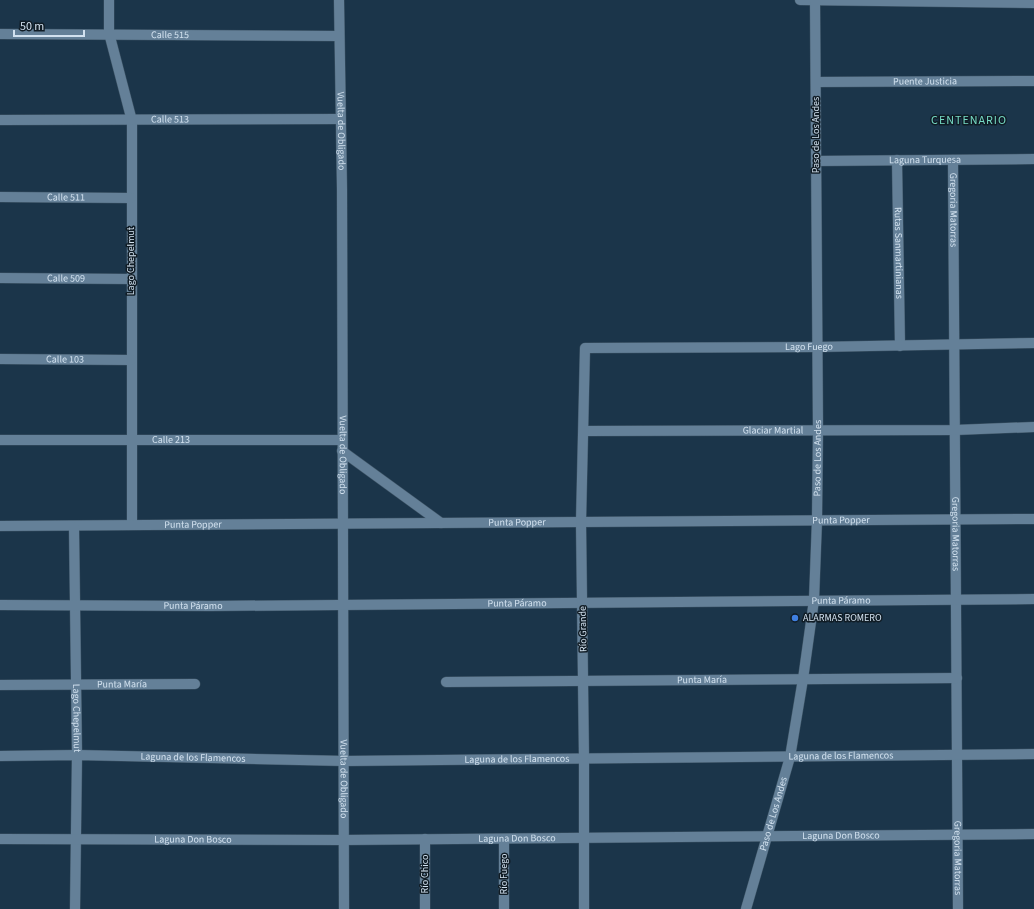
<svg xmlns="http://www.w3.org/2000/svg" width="1034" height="909" viewBox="0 0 1034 909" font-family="'Source Sans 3',sans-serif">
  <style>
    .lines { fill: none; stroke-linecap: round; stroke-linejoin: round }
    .minor-casing { stroke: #3d5365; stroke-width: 11 }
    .minor { stroke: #648098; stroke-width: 10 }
    .shop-dot { fill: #3f7fe0; stroke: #101c25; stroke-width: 1.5 }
    .labels { text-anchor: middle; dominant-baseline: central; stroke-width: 3; stroke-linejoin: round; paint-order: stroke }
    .street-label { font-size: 10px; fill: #d2e1ef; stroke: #101c25 }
    .poi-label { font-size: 10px; fill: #d2e1ef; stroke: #101c25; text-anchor: start }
    .quarter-label { font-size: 12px; letter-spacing: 1px; fill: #76dac4; stroke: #101c25 }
  </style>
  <rect width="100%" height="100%" fill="#1b354a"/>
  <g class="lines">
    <defs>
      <g id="minor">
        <polyline points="109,0 109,33 132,121 132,524"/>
        <path id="s1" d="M339,0l3,189 2,720"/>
        <polyline points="800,0 1034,3"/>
        <path id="s2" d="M0,34l339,2"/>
        <path id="s3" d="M816,82l218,-1"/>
        <path id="s4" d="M0,120l340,-1"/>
        <path id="s5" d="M897,160l3,186"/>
        <path id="s6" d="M953,160l5,749"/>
        <path id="s7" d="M816,161l218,-2"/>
        <path id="s8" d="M0,197l131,1"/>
        <path id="s9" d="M0,278l131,1"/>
        <path id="s10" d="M0,359l131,1"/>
        <path id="s11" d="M584,431l371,-1 79,-3"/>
        <path id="s12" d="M0,440h342"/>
        <polyline points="342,451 441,523"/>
        <path id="s13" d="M0,526l1034,-7"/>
        <path id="s14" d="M74,527l3,228 -2,154"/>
        <path id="s15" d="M0,605l211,1 823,-7"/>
        <path id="s16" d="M446,682l511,-4"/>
        <path id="s17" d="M0,685l195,-1"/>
        <path id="s18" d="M0,756l77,-1 268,6 689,-7"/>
        <path id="s19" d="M0,839l344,1 690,-6"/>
        <polyline points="425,839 425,909"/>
        <polyline points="504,839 504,909"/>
        <path id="s20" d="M584,909v-150l-3,-237 4,-174 231,-1 218,-4"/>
        <path id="s21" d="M746,909l44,-152 13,-78 11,-79 3,-80 1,-90 -3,-430"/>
      </g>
    </defs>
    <!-- minor casing -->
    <use href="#minor" class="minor-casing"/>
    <!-- minor -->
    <use href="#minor" class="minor"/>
  </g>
  <!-- markers -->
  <circle class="shop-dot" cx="795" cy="618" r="4"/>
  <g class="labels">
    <!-- street labels -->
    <g class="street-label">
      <text stroke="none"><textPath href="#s2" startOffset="170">Calle 515</textPath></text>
      <text stroke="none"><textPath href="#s3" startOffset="109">Puente Justicia</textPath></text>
      <text stroke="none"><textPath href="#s4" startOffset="170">Calle 513</textPath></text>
      <text stroke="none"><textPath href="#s1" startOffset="131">Vuelta de Obligado</textPath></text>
      <text transform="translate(816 135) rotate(-90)">Paso de Los Andes</text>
      <text stroke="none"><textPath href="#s7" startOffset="109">Laguna Turquesa</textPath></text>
      <text stroke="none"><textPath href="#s8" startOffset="66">Calle 511</textPath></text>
      <text stroke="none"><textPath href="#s6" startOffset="50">Gregoria Matorras</textPath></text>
      <text stroke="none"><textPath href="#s5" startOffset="93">Rutas Sanmartinianas</textPath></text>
      <text transform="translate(131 261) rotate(-90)">Lago Chepelmut</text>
      <text stroke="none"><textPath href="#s9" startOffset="66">Calle 509</textPath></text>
      <text stroke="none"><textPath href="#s20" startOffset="785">Lago Fuego</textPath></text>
      <text stroke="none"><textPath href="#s10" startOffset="65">Calle 103</textPath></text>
      <text stroke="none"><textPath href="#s11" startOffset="189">Glaciar Martial</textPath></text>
      <text stroke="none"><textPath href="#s12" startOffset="171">Calle 213</textPath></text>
      <text stroke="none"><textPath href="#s1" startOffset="455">Vuelta de Obligado</textPath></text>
      <text stroke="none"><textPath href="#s21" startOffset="459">Paso de Los Andes</textPath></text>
      <text stroke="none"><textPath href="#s13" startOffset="841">Punta Popper</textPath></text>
      <text stroke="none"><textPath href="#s13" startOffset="517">Punta Popper</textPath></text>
      <text stroke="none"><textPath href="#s13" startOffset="193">Punta Popper</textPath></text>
      <text stroke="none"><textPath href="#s6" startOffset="374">Gregoria Matorras</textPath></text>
      <text stroke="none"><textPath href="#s15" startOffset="841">Punta Páramo</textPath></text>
      <text stroke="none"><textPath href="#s15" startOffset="517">Punta Páramo</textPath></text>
      <text stroke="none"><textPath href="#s15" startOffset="193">Punta Páramo</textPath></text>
      <text transform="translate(583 629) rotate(-91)">Río Grande</text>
      <text stroke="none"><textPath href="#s16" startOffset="256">Punta María</textPath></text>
      <text stroke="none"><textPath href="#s17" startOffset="122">Punta María</textPath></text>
      <text stroke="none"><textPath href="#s14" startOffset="191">Lago Chepelmut</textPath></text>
      <text stroke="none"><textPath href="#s18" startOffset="841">Laguna de los Flamencos</textPath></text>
      <text stroke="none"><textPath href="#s18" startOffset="193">Laguna de los Flamencos</textPath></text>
      <text stroke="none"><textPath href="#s18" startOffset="517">Laguna de los Flamencos</textPath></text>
      <text stroke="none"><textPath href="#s1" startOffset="779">Vuelta de Obligado</textPath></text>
      <text stroke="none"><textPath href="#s21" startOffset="99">Paso de Los Andes</textPath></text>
      <text stroke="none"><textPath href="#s19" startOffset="841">Laguna Don Bosco</textPath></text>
      <text stroke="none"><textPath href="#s19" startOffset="517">Laguna Don Bosco</textPath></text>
      <text stroke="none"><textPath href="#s19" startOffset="193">Laguna Don Bosco</textPath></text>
      <text stroke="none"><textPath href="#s6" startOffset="698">Gregoria Matorras</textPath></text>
      <text transform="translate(425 874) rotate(-90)">Río Chico</text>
      <text transform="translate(504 874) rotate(-90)">Río Fuego</text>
    </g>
    <!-- poi labels -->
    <g class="poi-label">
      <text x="803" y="618">ALARMAS ROMERO</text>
    </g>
    <!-- quarter labels -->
    <g class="quarter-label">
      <text x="969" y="120">CENTENARIO</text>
    </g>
  </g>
  <!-- scale -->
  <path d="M14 30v6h70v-6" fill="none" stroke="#d2e1ef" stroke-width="2"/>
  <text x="20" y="30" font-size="12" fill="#d2e1ef" stroke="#101c25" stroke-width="3" paint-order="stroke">50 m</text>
</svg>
